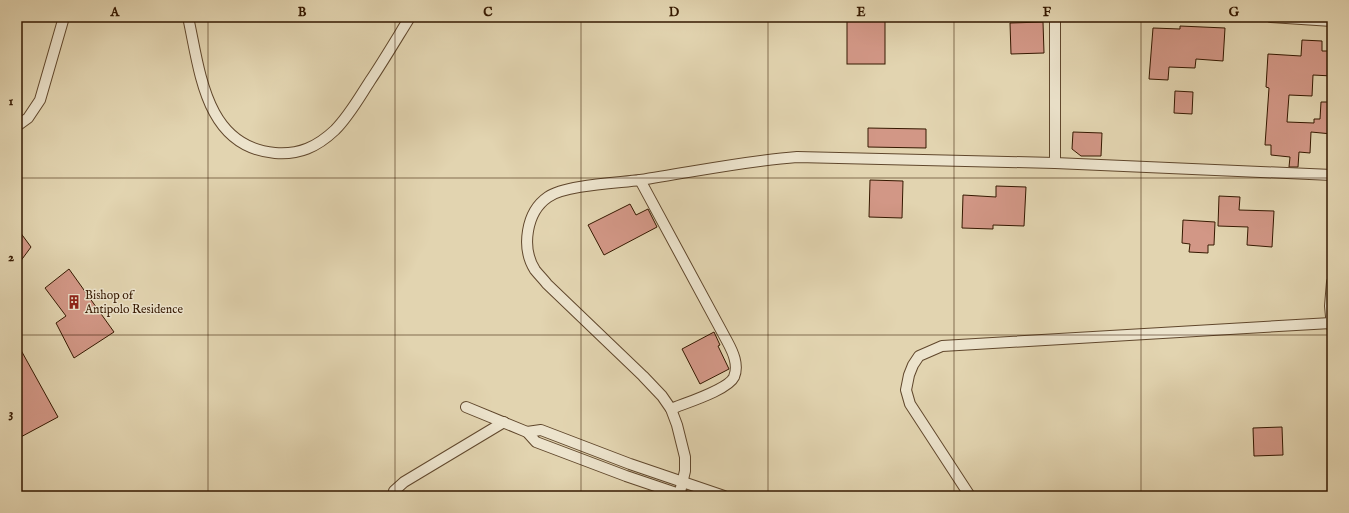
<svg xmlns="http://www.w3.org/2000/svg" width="1349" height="513" viewBox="0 0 1349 513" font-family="'IM FELL English',serif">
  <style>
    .building { fill: #d29786; stroke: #351800 }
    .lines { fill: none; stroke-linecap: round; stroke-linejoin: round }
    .minor-casing { stroke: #60472c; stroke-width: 12 }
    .minor { stroke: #ece3cc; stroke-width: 10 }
    .grid { fill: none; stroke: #351800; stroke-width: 1; stroke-opacity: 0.55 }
    .labels { text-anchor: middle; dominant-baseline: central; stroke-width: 3; stroke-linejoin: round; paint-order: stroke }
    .poi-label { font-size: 12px; fill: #351800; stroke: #ece3cc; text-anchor: start }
    .neatline { fill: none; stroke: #351800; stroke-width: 1.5 }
    .grid-label { font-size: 13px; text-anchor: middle; font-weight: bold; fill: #351800 }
  </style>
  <rect width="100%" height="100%" fill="#e2d4b0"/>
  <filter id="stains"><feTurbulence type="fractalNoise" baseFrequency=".005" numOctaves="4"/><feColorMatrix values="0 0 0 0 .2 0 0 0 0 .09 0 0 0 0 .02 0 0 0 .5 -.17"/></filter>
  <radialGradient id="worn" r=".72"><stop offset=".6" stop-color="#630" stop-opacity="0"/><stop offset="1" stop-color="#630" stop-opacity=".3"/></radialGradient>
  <!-- building -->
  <g class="building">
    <rect x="847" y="17" width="38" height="47"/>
    <polygon points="1043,22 1044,53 1011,54 1010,23"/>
    <polygon points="1180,26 1225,28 1223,61 1196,59 1195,68 1169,67 1168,80 1149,79 1153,28 1180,29"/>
    <polygon points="1302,40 1322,41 1322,51 1332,51 1332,76 1313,75 1312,96 1289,95 1287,122 1314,123 1314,119 1320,119 1321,102 1332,102 1332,134 1311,132 1310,153 1299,152 1298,167 1289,167 1290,157 1271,155 1271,145 1265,145 1269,88 1266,87 1268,54 1301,56"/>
    <polygon points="1175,91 1193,92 1192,114 1174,113"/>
    <polygon points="868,128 926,129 926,148 868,147"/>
    <polygon points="1073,132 1102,133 1101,156 1081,156 1072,149"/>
    <polygon points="870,180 903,181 902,218 869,217"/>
    <polygon points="996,186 1026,187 1024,226 993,225 993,229 962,228 963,195 996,197"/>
    <polygon points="1219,196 1240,197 1239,210 1274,211 1272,247 1247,245 1248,227 1218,226"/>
    <polygon points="630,204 636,215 648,209 657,227 604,255 588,225"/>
    <polygon points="1183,220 1215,222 1214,245 1208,245 1208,253 1189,252 1190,244 1182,243"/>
    <polygon points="17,228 31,247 17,266"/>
    <polygon points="69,269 114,332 74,358 56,323 66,316 45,288"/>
    <polygon points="714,332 720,345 718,346 729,369 700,384 682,349"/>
    <polygon points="17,343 58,417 17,439"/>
    <polygon points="1282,427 1283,455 1254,456 1253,428"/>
  </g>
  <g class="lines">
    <defs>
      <g id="minor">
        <path d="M188,17c12,54 17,130 87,136 24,2 42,-6 60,-23 14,-14 24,-32 35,-49 14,-21 27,-43 40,-64"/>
        <polyline points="1271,17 1332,21"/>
        <polyline points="17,126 28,118 40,100 64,17"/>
        <polyline points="1055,163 1055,17"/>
        <path d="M640,180l87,161c6,11 12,24 7,36 -6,13 -49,26 -63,32"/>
        <polyline points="1332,282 1330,306 1332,327"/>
        <polyline points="466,407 527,432 536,442 626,476 685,496"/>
        <polyline points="527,432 541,430 630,464 724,496"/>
        <polyline points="393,496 394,491 404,482 504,422"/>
        <path d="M679,496l6,-25v-14l-8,-32 -6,-16 -9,-13 -19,-20 -96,-92c-3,-4 -8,-9 -12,-14 -14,-22 -9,-58 13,-73 17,-12 70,-14 92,-17 53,-8 104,-19 157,-23l258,6 277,12"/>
        <polyline points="970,496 910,404 906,390 909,375 913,365 919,356 942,346 1331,323"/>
      </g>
    </defs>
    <!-- minor casing -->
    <use href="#minor" class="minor-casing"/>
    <!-- minor -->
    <use href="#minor" class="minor"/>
  </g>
  <!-- grid -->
  <path class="grid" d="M208,17v479M395,17v479M581,17v479M768,17v479M954,17v479M1141,17v479M17,178h1315M17,335h1315"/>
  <!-- icons -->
  <defs>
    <symbol id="building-bare" viewBox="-9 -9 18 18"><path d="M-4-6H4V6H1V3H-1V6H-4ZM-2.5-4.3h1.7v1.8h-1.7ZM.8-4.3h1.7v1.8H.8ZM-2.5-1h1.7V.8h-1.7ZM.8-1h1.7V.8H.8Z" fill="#8f2418" stroke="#ece3cc" stroke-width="2.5" paint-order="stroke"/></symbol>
  </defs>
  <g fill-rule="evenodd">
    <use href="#building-bare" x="64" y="292" width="20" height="20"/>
  </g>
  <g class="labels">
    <!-- poi labels -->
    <g class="poi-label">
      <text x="85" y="295">Bishop of<tspan x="85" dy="14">Antipolo Residence</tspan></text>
    </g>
  </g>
  <!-- margin -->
  <rect width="1349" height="513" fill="none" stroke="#e2d4b0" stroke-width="44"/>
  <rect x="22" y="22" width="1305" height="469" class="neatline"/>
  <g class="grid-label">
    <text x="115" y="16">A</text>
    <text x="302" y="16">B</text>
    <text x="488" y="16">C</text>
    <text x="674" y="16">D</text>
    <text x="861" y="16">E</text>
    <text x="1047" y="16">F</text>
    <text x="1234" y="16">G</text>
    <text x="11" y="105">1</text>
    <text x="11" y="261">2</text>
    <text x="11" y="417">3</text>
  </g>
  <rect width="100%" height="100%" filter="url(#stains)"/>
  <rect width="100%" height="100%" fill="url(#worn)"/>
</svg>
